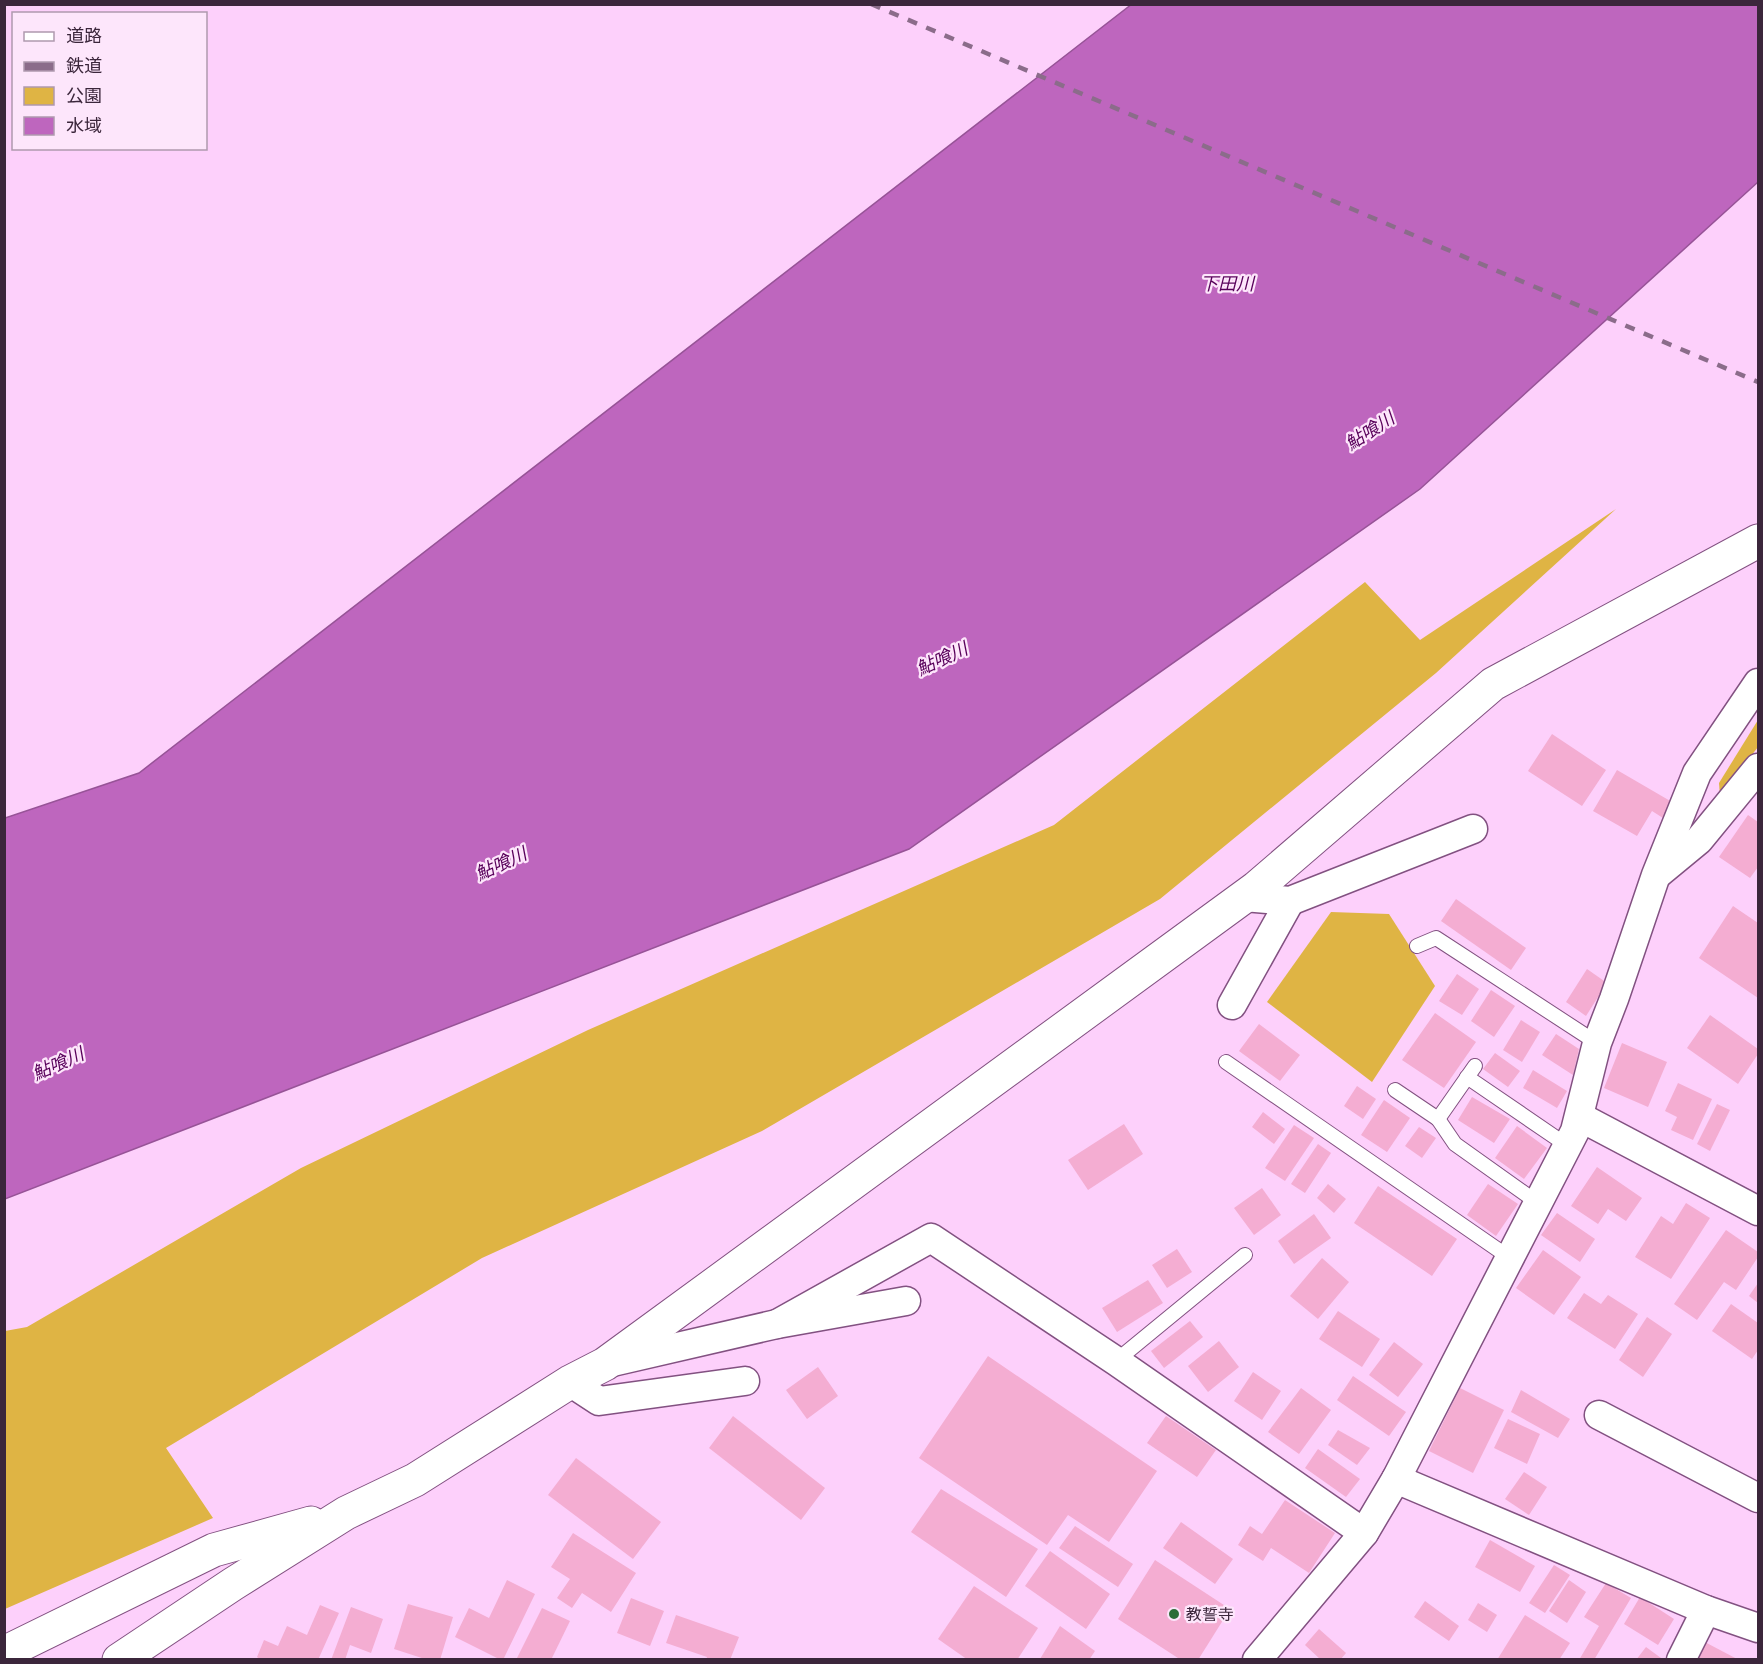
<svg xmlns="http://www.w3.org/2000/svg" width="1763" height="1664" viewBox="0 0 1763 1664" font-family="Bitter,'Noto Sans JP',serif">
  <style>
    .green { fill: #dfb444 }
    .water { fill: #be66be; stroke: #975397; stroke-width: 1.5 }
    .building { fill: #f4add2 }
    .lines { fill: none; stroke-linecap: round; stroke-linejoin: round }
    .lane-casing { stroke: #825181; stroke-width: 16 }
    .street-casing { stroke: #825181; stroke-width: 31 }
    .secondary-casing { stroke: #825181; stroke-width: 35 }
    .lane { stroke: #fff; stroke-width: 14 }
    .street { stroke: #fff; stroke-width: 28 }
    .secondary { stroke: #fff; stroke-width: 33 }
    .rail { stroke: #8b6c8a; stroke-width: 4.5; stroke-dasharray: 10 10; stroke-linecap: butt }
    .poi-dot { fill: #2c6e38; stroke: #fde6fb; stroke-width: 2 }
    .labels { text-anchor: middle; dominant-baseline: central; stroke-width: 4.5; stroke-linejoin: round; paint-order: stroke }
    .poi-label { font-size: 16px; fill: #3b263b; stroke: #fde6fb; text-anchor: start }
    .water-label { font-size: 18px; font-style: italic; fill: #58005a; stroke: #fde6fb }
  </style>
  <rect width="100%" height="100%" fill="#fdd0fb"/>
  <!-- green -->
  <g class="green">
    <polygon points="1616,509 1436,673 1160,899 762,1131 482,1258 166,1448 213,1518 5,1609 5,1331 27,1327 301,1168 588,1030 1054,825 1365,582 1420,640"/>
    <polygon points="1758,720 1758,747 1720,796 1719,783"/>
    <polygon points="1331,912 1389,914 1435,986 1372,1082 1267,1002"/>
  </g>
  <!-- water -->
  <polygon class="water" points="1132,4 1758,5 1758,182 1420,489 909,849 5,1199 5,818 139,773"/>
  <!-- building -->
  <g class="building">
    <polygon points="1552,734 1606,770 1582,806 1528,771"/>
    <polygon points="1617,770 1672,802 1663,818 1652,811 1637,836 1593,811"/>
    <polygon points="1748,815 1758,822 1758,867 1750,878 1719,857"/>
    <polygon points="1456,899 1526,948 1511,970 1441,921"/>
    <polygon points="1733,906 1758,923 1758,998 1699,958"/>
    <polygon points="1587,969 1607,983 1586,1016 1566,1002"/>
    <polygon points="1457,974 1479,989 1462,1015 1439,1001"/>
    <polygon points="1491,990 1515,1006 1494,1037 1471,1021"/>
    <polygon points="1435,1013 1476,1042 1444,1088 1402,1060"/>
    <polygon points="1710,1015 1758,1049 1758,1054 1738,1084 1687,1048"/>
    <polygon points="1521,1020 1540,1032 1522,1062 1503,1050"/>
    <polygon points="1259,1024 1300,1055 1280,1081 1239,1051"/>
    <polygon points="1556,1034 1579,1049 1573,1075 1542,1055"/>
    <polygon points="1622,1043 1667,1062 1648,1107 1604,1088"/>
    <polygon points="1495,1053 1520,1071 1508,1087 1483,1069"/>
    <polygon points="1533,1070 1567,1091 1557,1108 1523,1088"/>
    <polygon points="1678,1083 1712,1099 1693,1140 1671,1130 1677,1117 1665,1111"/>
    <polygon points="1357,1086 1376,1099 1363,1119 1344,1106"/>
    <polygon points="1472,1097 1510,1119 1494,1143 1458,1120"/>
    <polygon points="1384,1100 1410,1118 1387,1152 1361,1135"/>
    <polygon points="1717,1104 1730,1110 1710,1151 1697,1144"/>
    <polygon points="1263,1112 1285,1129 1274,1144 1252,1127"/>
    <polygon points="1124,1124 1143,1154 1088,1190 1068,1160"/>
    <polygon points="1294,1125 1314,1138 1285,1181 1265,1168"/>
    <polygon points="1517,1126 1547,1148 1524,1179 1495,1158"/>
    <polygon points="1419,1127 1436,1138 1422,1158 1405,1146"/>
    <polygon points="1318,1144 1331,1153 1305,1193 1291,1184"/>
    <polygon points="1597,1167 1642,1198 1626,1221 1608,1209 1598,1224 1571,1206"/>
    <polygon points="1328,1184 1346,1199 1334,1213 1317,1198"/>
    <polygon points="1488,1184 1518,1204 1496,1236 1467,1215"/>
    <polygon points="1378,1186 1457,1239 1432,1276 1354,1223"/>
    <polygon points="1262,1188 1281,1215 1254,1235 1234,1208"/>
    <polygon points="1686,1203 1710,1218 1671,1279 1635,1257 1661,1216 1673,1224"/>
    <polygon points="1557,1213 1595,1239 1580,1262 1541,1235"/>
    <polygon points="1314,1214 1331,1238 1294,1264 1278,1241"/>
    <polygon points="1726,1230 1758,1252 1758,1257 1736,1290 1724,1282 1697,1320 1674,1304"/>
    <polygon points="1177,1249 1192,1272 1167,1288 1152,1265"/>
    <polygon points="1543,1250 1581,1277 1554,1315 1516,1288"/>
    <polygon points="1322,1258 1349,1282 1318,1319 1290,1296"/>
    <polygon points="1148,1280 1163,1303 1117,1332 1102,1308"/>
    <polygon points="1758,1283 1758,1303 1749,1296"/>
    <polygon points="1584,1293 1601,1304 1608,1295 1638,1314 1615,1349 1567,1318"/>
    <polygon points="1731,1304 1758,1323 1758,1350 1752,1359 1712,1331"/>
    <polygon points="1338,1311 1380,1339 1362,1367 1319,1339"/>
    <polygon points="1647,1317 1672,1334 1643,1377 1619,1360"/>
    <polygon points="1190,1321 1203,1337 1164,1368 1151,1351"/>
    <polygon points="1219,1341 1239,1367 1208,1392 1188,1366"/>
    <polygon points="1394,1342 1423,1364 1398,1397 1369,1375"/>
    <polygon points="988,1356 1157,1471 1109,1542 1068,1515 1047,1545 919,1458"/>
    <polygon points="818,1367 838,1396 807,1419 786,1390"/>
    <polygon points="1253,1372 1281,1391 1262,1420 1234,1401"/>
    <polygon points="1353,1376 1406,1412 1389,1436 1337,1400"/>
    <polygon points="1301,1388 1331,1410 1299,1454 1268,1432"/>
    <polygon points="1460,1388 1504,1410 1473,1473 1429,1451"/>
    <polygon points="1521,1390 1570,1419 1558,1438 1511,1412"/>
    <polygon points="733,1416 825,1488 801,1520 709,1448"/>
    <polygon points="1166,1416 1216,1450 1197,1477 1147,1443"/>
    <polygon points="1508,1419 1540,1434 1527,1464 1494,1448"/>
    <polygon points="1338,1430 1370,1448 1357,1465 1328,1445"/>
    <polygon points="1318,1449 1360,1479 1346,1497 1305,1468"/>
    <polygon points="576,1458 661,1522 633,1559 548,1495"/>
    <polygon points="1524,1472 1547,1487 1529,1515 1505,1499"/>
    <polygon points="941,1489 1038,1549 1006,1597 911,1532"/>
    <polygon points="1285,1500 1335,1533 1309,1573 1271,1548 1263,1561 1238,1545 1250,1526 1262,1534"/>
    <polygon points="1181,1522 1233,1559 1215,1584 1163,1548"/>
    <polygon points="1075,1526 1133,1564 1118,1587 1059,1548"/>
    <polygon points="573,1533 636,1573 611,1612 582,1593 572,1608 557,1598 570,1579 551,1567"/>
    <polygon points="1490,1540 1535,1566 1520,1592 1475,1567"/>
    <polygon points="1050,1551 1110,1594 1086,1629 1025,1586"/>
    <polygon points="1155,1560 1230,1609 1198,1660 1181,1660 1118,1619"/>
    <polygon points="1554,1565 1570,1575 1545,1613 1529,1603"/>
    <polygon points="507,1580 535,1594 503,1660 501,1660 455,1637 469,1608 489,1618"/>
    <polygon points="1569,1580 1586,1592 1567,1623 1549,1611"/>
    <polygon points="1606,1583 1631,1598 1594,1660 1579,1660 1599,1626 1584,1617"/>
    <polygon points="974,1586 1038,1628 1017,1660 968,1660 938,1639"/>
    <polygon points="1640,1597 1674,1619 1658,1645 1624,1624"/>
    <polygon points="631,1598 664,1611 650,1646 617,1633"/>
    <polygon points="1425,1601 1459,1626 1449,1641 1414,1617"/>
    <polygon points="1478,1603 1497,1615 1487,1632 1468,1620"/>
    <polygon points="408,1604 453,1617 440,1660 428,1660 394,1649"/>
    <polygon points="320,1605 339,1613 318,1660 261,1660 257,1657 264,1640 278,1646 287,1626 307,1635"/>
    <polygon points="351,1607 383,1619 371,1653 350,1645 345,1660 331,1660"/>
    <polygon points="542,1608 570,1621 551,1660 516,1660"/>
    <polygon points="676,1615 739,1637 730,1660 706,1660 707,1657 666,1643"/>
    <polygon points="1525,1615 1570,1643 1559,1660 1497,1660"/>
    <polygon points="1060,1626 1095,1651 1089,1660 1040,1659"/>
    <polygon points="1319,1629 1346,1653 1340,1660 1321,1660 1305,1645"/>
    <polygon points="1701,1640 1739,1660 1690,1660"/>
    <polygon points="1646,1647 1661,1658 1659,1660 1636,1660"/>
  </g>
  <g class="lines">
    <defs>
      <g id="lane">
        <polyline points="1417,946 1436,938 1597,1043"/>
        <polyline points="1226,1062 1510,1258"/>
        <polyline points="1467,1077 1568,1146"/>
        <polyline points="1395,1090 1438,1119 1475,1066"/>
        <polyline points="1438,1119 1455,1144 1538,1203"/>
        <polyline points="1116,1361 1245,1255"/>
      </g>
      <g id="street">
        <polyline points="1758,683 1697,773 1656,875 1614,999 1597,1043 1575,1131 1396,1479 1706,1610 1758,1628"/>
        <polyline points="1659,873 1699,840 1758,768"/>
        <polyline points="1244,897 1290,901 1473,829"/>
        <polyline points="1232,1005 1290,901"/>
        <polyline points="1580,1117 1758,1211"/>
        <polyline points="777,1324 931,1238 1116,1361 1364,1533"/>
        <polyline points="608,1363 777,1324 906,1301"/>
        <polyline points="570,1382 599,1401 745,1381"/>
        <polyline points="1599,1415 1758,1498"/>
        <polyline points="1257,1660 1364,1533 1396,1479"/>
        <polyline points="1681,1660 1706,1610"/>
      </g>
      <g id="secondary">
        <polyline points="4,1653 214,1550 311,1523"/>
        <polyline points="119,1660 233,1584 346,1513 415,1480 570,1382 605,1364 1256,888 1493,684 1758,541"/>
      </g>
    </defs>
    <!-- lane casing -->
    <use href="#lane" class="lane-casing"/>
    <!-- street casing -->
    <use href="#street" class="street-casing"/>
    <!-- secondary casing -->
    <use href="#secondary" class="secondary-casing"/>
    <!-- lane -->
    <use href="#lane" class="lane"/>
    <!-- street -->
    <use href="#street" class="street"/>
    <!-- secondary -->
    <use href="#secondary" class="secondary"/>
    <!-- rail -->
    <polyline class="rail" points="871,4 1758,382"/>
  </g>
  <!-- markers -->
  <circle class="poi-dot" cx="1174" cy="1614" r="6"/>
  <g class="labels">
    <!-- poi labels -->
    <g class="poi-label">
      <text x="1186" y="1614">教誓寺</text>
    </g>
    <!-- water labels -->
    <g class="water-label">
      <text x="1227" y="284">下田川</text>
      <text transform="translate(1370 431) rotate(-33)">鮎喰川</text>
      <text transform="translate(942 659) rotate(-25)">鮎喰川</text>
      <text transform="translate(501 864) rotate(-25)">鮎喰川</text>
      <text transform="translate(58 1064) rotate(-24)">鮎喰川</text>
    </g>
  </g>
  <!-- border -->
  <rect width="1763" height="1664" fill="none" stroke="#3b263b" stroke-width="12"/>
  <!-- legend -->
  <rect x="12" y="12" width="195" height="138" fill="#fde6fb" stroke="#af99ae" stroke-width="1.5"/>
  <rect x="24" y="32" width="30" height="9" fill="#ffffff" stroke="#af99ae" stroke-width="1.5"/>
  <text x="66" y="42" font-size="18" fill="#3b263b">道路</text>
  <rect x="24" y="62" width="30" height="9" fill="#8b6c8a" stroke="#af99ae" stroke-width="1.5"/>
  <text x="66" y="72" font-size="18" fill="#3b263b">鉄道</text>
  <rect x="24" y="87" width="30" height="18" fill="#dfb444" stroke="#af99ae" stroke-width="1.5"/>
  <text x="66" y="102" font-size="18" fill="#3b263b">公園</text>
  <rect x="24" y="117" width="30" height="18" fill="#be66be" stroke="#af99ae" stroke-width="1.5"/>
  <text x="66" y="132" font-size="18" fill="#3b263b">水域</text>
</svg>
